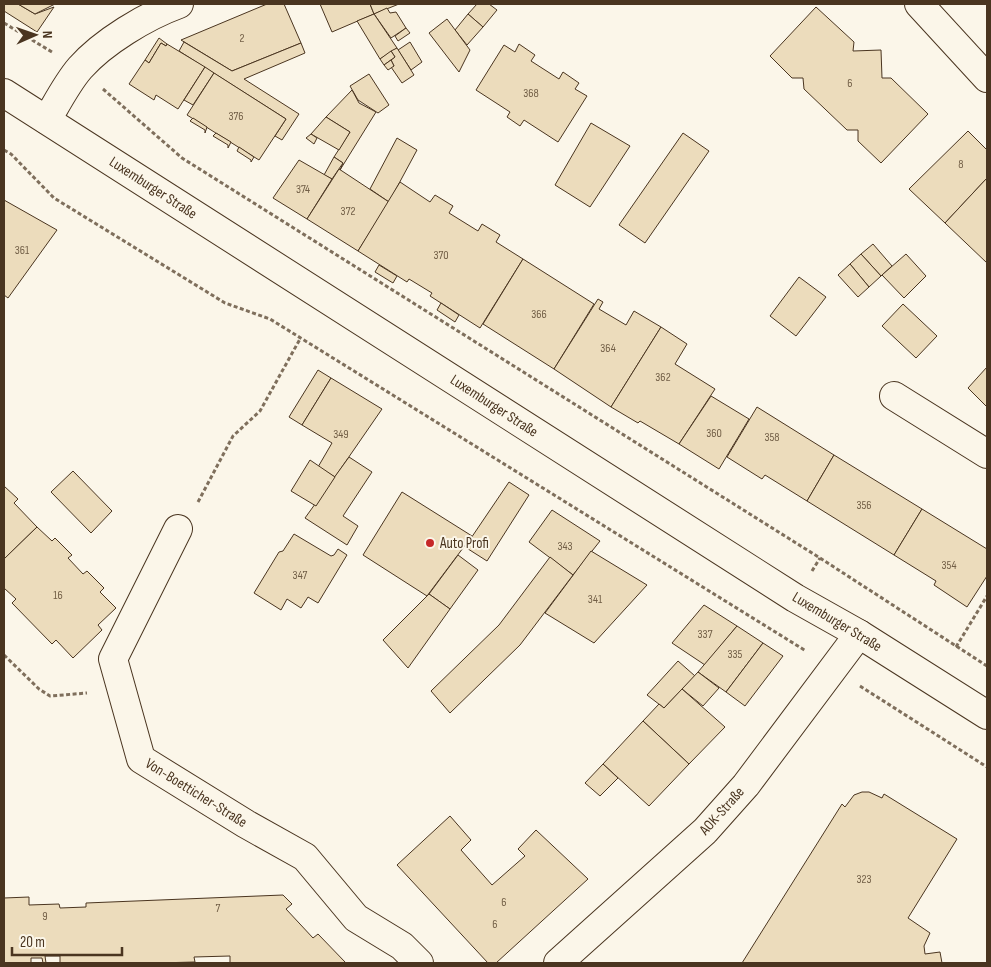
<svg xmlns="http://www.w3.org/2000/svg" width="991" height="967" viewBox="0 0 991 967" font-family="'Sofia Sans Condensed',sans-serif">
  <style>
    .building { fill: #ecdcbc; stroke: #4a3520 }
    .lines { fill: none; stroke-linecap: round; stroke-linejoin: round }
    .minor-casing { stroke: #4a3520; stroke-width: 30 }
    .path { stroke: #7f6f5c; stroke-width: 3; stroke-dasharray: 4 2.5; stroke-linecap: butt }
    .minor { stroke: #fbf6e9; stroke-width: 28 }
    .poi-dot { fill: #c62828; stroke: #fbf6e9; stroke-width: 2 }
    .labels { text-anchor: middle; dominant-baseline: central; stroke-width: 4; stroke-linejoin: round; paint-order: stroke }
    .number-label { font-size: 12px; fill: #725f47 }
    .street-label { font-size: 15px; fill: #4a3520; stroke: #fbf6e9 }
    .poi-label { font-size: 15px; fill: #4a3520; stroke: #fbf6e9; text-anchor: start }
  </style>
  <rect width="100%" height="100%" fill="#fbf6e9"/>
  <!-- building -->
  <g class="building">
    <polygon points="4,4 18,4 35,14 54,7 37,32 4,11"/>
    <polygon points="18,4 55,4 35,14"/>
    <polygon points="267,4 284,4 301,43 232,71 181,40"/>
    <polygon points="320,4 370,4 374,14 332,32"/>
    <polygon points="370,4 399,4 374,14"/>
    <polygon points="477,4 489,4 497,10 483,27 468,14"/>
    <polygon points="816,7 854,42 853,51 881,50 882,78 891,78 928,114 881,163 858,141 858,130 847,130 804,89 803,78 792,78 770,56"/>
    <polygon points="387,8 390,13 396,12 406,28 391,38 374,14"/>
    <polygon points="374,14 397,48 380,59 357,21"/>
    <polygon points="468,14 483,27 467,45 455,30"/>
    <polygon points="447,19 470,50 459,72 429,33"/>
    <polygon points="406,28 410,33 398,41 395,36"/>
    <polygon points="159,38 167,44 166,46 161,43 149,63 145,60"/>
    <polygon points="184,42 232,71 301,43 305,53 244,79 299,114 282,140 275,136 286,119 179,51"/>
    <polygon points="410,42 422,62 411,70 398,50"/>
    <polygon points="161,43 166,46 167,44 205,67 178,109 156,95 154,100 129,84 145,60 149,63"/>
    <polygon points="519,44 535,55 531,61 559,79 563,72 579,83 575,89 587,96 558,142 524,120 520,126 507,117 510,112 476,90 504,45 515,52"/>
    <polygon points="397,48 414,75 402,83 391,67 394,66 391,60 395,57 391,51"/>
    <polygon points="391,51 395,57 384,65 380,59"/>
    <polygon points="391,60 394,66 388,70 384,65"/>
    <polygon points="205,67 214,73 193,105 184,100"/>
    <polygon points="214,73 286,119 259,160 187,115"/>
    <polygon points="369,74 389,105 378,113 358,100 350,86"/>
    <polygon points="352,90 359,103 376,112 340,170 343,163 334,157 350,132 326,117"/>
    <polygon points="326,117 350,132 339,150 311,134"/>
    <polygon points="193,118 207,127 205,133 205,130 190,121"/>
    <polygon points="591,123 630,146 590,207 555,185"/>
    <polygon points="968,131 987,150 987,178 945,223 909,189"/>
    <polygon points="216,133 231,142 228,148 228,145 213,136"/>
    <polygon points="683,133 709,151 645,243 619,225"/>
    <polygon points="311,134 317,138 314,144 306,138"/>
    <polygon points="397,138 417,150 389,202 370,189"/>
    <polygon points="239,147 254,157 251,162 251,160 237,151"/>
    <polygon points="334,157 343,163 332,179 324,175"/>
    <polygon points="299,160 332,179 307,219 273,198"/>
    <polygon points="339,169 389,202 358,251 307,219"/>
    <polygon points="987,178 987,263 945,223"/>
    <polygon points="400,182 430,202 435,195 453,206 449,213 478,231 482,224 500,235 496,242 523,259 480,328 430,296 432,293 409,279 407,282 358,251"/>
    <polygon points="4,200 57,230 8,298 4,295"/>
    <polygon points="873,244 892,266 881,276 861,254"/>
    <polygon points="861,254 881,276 869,287 850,264"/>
    <polygon points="906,254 926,276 904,298 882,275"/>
    <polygon points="523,259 594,304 554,369 483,324"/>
    <polygon points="850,264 869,287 858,297 838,275"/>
    <polygon points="379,265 397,276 393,283 375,272"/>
    <polygon points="799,277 826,297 796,336 770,316"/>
    <polygon points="598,299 603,302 599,309 626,325 634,311 661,327 611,407 554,369"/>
    <polygon points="441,303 459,315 455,322 437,310"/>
    <polygon points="903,304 937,336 916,358 882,326"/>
    <polygon points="661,327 687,344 675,364 715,389 679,444 640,421 638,423 611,407"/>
    <polygon points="987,367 987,407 968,388"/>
    <polygon points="318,370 331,378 302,425 289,417"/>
    <polygon points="331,378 382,409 335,477 318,467 332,443 302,425"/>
    <polygon points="711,396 749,419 719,469 679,444"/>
    <polygon points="757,407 834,455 807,501 765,475 762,479 727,457"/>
    <polygon points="834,455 922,509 894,555 807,501"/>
    <polygon points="349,457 372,472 343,516 358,526 347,545 305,518"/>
    <polygon points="310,460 335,477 316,506 291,491"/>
    <polygon points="73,471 112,511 91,533 51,492"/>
    <polygon points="509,482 529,495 487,561 465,547"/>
    <polygon points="4,486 18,499 14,503 37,527 4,559"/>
    <polygon points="402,492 472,536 427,596 363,555"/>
    <polygon points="922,509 987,549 987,576 967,607 934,585 936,581 894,555"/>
    <polygon points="552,510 600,541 573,575 529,542"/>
    <polygon points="37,527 52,541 55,538 72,555 68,558 83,574 87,571 104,588 100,592 116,608 98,625 102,630 73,658 56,640 52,644 12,603 16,599 4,588 4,559"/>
    <polygon points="294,534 331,556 334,555 338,549 347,555 318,603 308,597 301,608 287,599 281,610 254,593 279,552 283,551"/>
    <polygon points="591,551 647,585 594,643 545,613"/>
    <polygon points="458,555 478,570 450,609 429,594"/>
    <polygon points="550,557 573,575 520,645 450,713 431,691 499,625"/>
    <polygon points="429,594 450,609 408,668 383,640"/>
    <polygon points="704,605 737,626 705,665 672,643"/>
    <polygon points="737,626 763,643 726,692 698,672"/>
    <polygon points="763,643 783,656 745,706 726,692"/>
    <polygon points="678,661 695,676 664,708 647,695"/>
    <polygon points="698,672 719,688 703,706 682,689"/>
    <polygon points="682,689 725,727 689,764 643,721 659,704 664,708"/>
    <polygon points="643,721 689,764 649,806 603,764"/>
    <polygon points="603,764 618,778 600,796 585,783"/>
    <polygon points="862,792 869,792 882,798 884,794 957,839 908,918 930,933 924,946 925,954 940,952 942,963 742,963 842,804 845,807 854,795"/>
    <polygon points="450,816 471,840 461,850 492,885 525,856 518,849 536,830 588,879 496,963 488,963 397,865"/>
    <polygon points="283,895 292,904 286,909 313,938 318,934 346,963 230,963 230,956 194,957 195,962 157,963 60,963 60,956 45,956 46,963 43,963 42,958 31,958 31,963 4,963 4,898 29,897 29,905 59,904 60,908 86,907 86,903"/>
  </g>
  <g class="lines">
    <defs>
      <g id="minor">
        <polyline points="919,4 987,78"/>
        <polyline points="4,93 795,598 859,634 987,715"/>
        <path d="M47,120c10,-17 20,-37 33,-52 23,-26 66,-52 99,-64"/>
        <polyline points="894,396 987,454"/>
        <polyline points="178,529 113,659 141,759 246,824 305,857 356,918 402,946 419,963"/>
        <polyline points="558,963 705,831 746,785 859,634"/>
      </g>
    </defs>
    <!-- minor casing -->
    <use href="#minor" class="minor-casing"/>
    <!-- path -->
    <g class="path">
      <polyline points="4,23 52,52"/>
      <polyline points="103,89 182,158 820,558 987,666"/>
      <polyline points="4,150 11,154 54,198 225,303 270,319 806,651"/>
      <polyline points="198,502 233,436 260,411 300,339"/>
      <polyline points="812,571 820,558"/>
      <polyline points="956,647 987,596"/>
      <polyline points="4,655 39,689 50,696 87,693"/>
      <polyline points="860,686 987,767"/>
    </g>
    <!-- minor -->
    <use href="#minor" class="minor"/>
  </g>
  <!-- markers -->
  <circle class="poi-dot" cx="430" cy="543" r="5"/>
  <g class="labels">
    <!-- number labels -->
    <g class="number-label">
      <text x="242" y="38">2</text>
      <text x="850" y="83">6</text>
      <text x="531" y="93">368</text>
      <text x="236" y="116">376</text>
      <text x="961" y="164">8</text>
      <text x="303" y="189">374</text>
      <text x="348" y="211">372</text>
      <text x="22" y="250">361</text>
      <text x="441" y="255">370</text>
      <text x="539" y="314">366</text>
      <text x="608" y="348">364</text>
      <text x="663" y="377">362</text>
      <text x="714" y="433">360</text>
      <text x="341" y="434">349</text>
      <text x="772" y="437">358</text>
      <text x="864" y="505">356</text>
      <text x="565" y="546">343</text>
      <text x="949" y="565">354</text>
      <text x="300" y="575">347</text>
      <text x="58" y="595">16</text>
      <text x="595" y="599">341</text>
      <text x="705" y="634">337</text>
      <text x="735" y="654">335</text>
      <text x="864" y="879">323</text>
      <text x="504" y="902">6</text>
      <text x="218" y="908">7</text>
      <text x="45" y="916">9</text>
      <text x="495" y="924">6</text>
    </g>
    <!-- street labels -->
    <g class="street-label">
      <text transform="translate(153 188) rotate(33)">Luxemburger Straße</text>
      <text transform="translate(494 406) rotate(33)">Luxemburger Straße</text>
      <text transform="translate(837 622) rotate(31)">Luxemburger Straße</text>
      <text transform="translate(196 793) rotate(32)">Von-Boetticher-Straße</text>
      <text transform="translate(722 811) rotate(-48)">AOK-Straße</text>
    </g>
    <!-- poi labels -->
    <g class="poi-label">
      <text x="440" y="543">Auto Profi</text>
    </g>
  </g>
  <!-- border -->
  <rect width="991" height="967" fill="none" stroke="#4a3520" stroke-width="10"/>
  <!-- north arrow -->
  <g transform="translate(35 35) rotate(88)" stroke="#fbf6e9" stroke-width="4" paint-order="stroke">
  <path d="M0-4L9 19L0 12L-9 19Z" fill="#4a3520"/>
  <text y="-8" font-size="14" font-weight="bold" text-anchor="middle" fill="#4a3520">N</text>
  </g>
  <!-- scale -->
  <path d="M12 947v8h110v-8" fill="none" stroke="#4a3520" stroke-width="2.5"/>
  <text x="20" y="947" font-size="15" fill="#4a3520" stroke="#fbf6e9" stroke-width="4" paint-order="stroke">20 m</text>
</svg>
